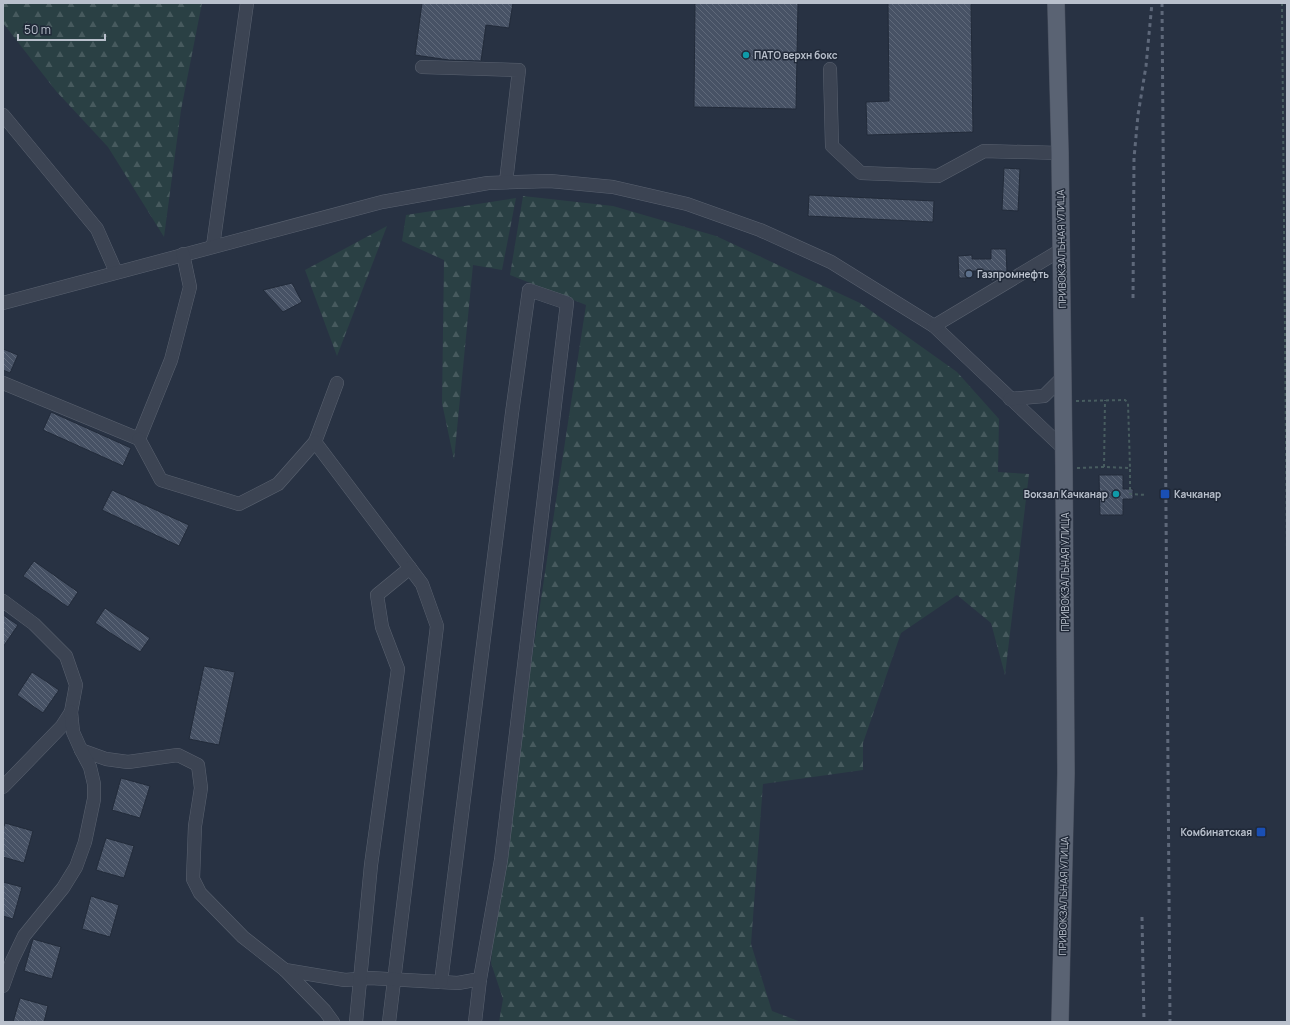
<svg xmlns="http://www.w3.org/2000/svg" width="1290" height="1025" viewBox="0 0 1290 1025" font-family="Manrope,sans-serif">
  <style>
    .forest { fill: url(#forest-firs) }
    .building { fill: url(#building-back-hatch); stroke: #222b3a }
    .lines { fill: none; stroke-linecap: round; stroke-linejoin: round }
    .minor-casing { stroke: #5a6270; stroke-width: 14 }
    .major-casing { stroke: #464d5c; stroke-width: 18 }
    .path { stroke: #485d60; stroke-width: 2; stroke-dasharray: 3 3; stroke-linecap: butt }
    .minor { stroke: #3c4453; stroke-width: 13 }
    .major { stroke: #5a6373; stroke-width: 17 }
    .rail { stroke: #5e687a; stroke-width: 3; stroke-dasharray: 4 4; stroke-linecap: butt }
    .culture-dot { fill: #0f9aa8; stroke: #202938; stroke-width: 1.5 }
    .service-dot { fill: #5c6f8a; stroke: #202938; stroke-width: 1.5 }
    .transit-dot { fill: #1a4fb4; stroke: #202938; stroke-width: 1.5 }
    .labels { text-anchor: middle; dominant-baseline: central; stroke-width: 3; stroke-linejoin: round; paint-order: stroke }
    .poi-label { font-size: 10px; font-weight: bold; fill: #b9c0cc; stroke: #202938; text-anchor: start }
    .street-label { font-size: 10px; fill: #b9c0cc; stroke: #202938 }
  </style>
  <defs>
    <pattern id="forest-firs" width="22" height="20" patternUnits="userSpaceOnUse"><rect width="22" height="20" fill="#2a4044"/><path d="M5 1l3.5 6h-7zM16 11l3.5 6h-7z" fill="#475a5e"/></pattern>
    <pattern id="building-back-hatch" width="6" height="6" patternUnits="userSpaceOnUse"><rect width="6" height="6" fill="#475265"/><path d="M-1 5l2 2M0 0l6 6M5-1l2 2" fill="none" stroke="#5f697a"/></pattern>
  </defs>
  <rect width="100%" height="100%" fill="#283243"/>
  <!-- forest -->
  <g class="forest">
    <polygon points="3,3 202,3 181,110 164,237 108,147 56,91 3,23"/>
    <polygon points="523,196 613,206 716,236 860,303 957,372 999,419 998,472 1029,474 1005,675 991,623 957,595 901,633 863,743 863,770 763,784 751,944 772,1011 801,1022 499,1022 503,999 491,963 501,860 586,305 510,275"/>
    <polygon points="516,198 502,270 473,265 454,460 442,403 444,260 402,241 406,215"/>
    <polygon points="387,226 337,356 305,270"/>
  </g>
  <!-- building -->
  <g class="building">
    <polygon points="422,3 513,3 509,28 486,25 481,61 449,60 415,55"/>
    <polygon points="695,3 798,3 796,109 694,107"/>
    <polygon points="888,3 971,3 973,132 867,135 866,102 889,101"/>
    <polygon points="1004,168 1020,169 1018,211 1002,210"/>
    <polygon points="809,195 934,201 933,222 808,216"/>
    <polygon points="991,249 1006,249 1007,273 993,281 991,281 991,271 971,271 971,278 959,278 958,256 972,255 972,259 991,259"/>
    <polygon points="292,283 302,302 283,312 263,290"/>
    <polygon points="3,349 18,355 10,373 3,370"/>
    <polygon points="51,412 131,448 123,466 43,430"/>
    <polygon points="1099,475 1123,475 1123,489 1133,489 1133,499 1123,499 1123,515 1100,515"/>
    <polygon points="112,490 189,525 179,546 102,510"/>
    <polygon points="34,561 78,592 68,607 23,576"/>
    <polygon points="105,608 150,638 140,652 95,623"/>
    <polygon points="3,615 18,625 3,647"/>
    <polygon points="204,666 235,672 219,745 189,739"/>
    <polygon points="32,672 59,690 43,713 17,695"/>
    <polygon points="121,778 150,786 140,818 112,810"/>
    <polygon points="5,823 33,831 24,863 3,857 3,830"/>
    <polygon points="106,838 134,846 124,878 96,870"/>
    <polygon points="3,882 22,887 13,919 3,916"/>
    <polygon points="91,896 119,905 110,937 82,929"/>
    <polygon points="33,939 61,947 52,979 24,971"/>
    <polygon points="20,998 48,1006 44,1022 13,1022"/>
  </g>
  <g class="lines">
    <defs>
      <g id="minor">
        <polyline points="422,67 519,70 506,182"/>
        <polyline points="830,69 832,146 861,173 938,176 984,151 1060,153"/>
        <polyline points="3,115 97,229 116,272"/>
        <polyline points="213,246 247,3"/>
        <polyline points="3,303 382,202 488,183 550,181 613,187 687,204 760,230 831,262 934,326 1063,448"/>
        <polyline points="934,326 1061,250"/>
        <polyline points="3,383 139,439 171,360 190,287 183,254"/>
        <polyline points="1010,399 1044,396 1063,377"/>
        <polyline points="139,439 161,480 239,504 278,484 315,442 337,383"/>
        <polyline points="315,442 422,584 437,626 389,1022"/>
        <polyline points="3,601 34,624 66,656 76,685 71,712 62,726 3,787"/>
        <polyline points="81,750 106,759 128,762 178,755 198,765 201,788 195,826 193,879 200,893 243,937 285,970 345,980 370,978 458,983 480,979"/>
        <polyline points="285,970 325,1011 333,1022"/>
        <polyline points="441,982 512,413 529,290 567,303 501,860 480,979 475,1022"/>
        <polyline points="3,986 12,961 24,936 63,888 76,867 85,842 94,799 94,784 90,767 81,750 73,732 71,712"/>
        <polyline points="356,1022 371,865 398,669 382,627 377,595 410,568"/>
      </g>
      <polyline id="major" points="1056,3 1060,153 1064,469 1066,773 1060,1022"/>
    </defs>
    <!-- minor casing -->
    <use href="#minor" class="minor-casing"/>
    <!-- major casing -->
    <use href="#major" class="major-casing"/>
    <!-- path -->
    <g class="path">
      <polyline points="1282,3 1287,555"/>
      <polyline points="1076,401 1125,400 1128,403 1130,468"/>
      <polyline points="1104,467 1105,400"/>
      <polyline points="1077,468 1104,467 1130,468 1130,494 1146,495"/>
    </g>
    <!-- minor -->
    <use href="#minor" class="minor"/>
    <!-- major -->
    <use href="#major" class="major"/>
    <!-- rail -->
    <g class="rail">
      <polyline points="1162,3 1170,1022"/>
      <polyline points="1133,298 1134,158 1138,115 1146,66 1152,3"/>
      <polyline points="1142,917 1144,1022"/>
    </g>
  </g>
  <!-- markers -->
  <g class="culture-dot">
    <circle cx="746" cy="55" r="4"/>
    <circle cx="1116" cy="494" r="4"/>
  </g>
  <circle class="service-dot" cx="969" cy="274" r="4"/>
  <g class="transit-dot">
    <rect x="1160" y="489" width="10" height="10" rx="2"/>
    <rect x="1256" y="827" width="10" height="10" rx="2"/>
  </g>
  <g class="labels">
    <!-- poi labels -->
    <g class="poi-label">
      <text x="754" y="55">ПАТО верхн бокс</text>
      <text x="977" y="274">Газпромнефть</text>
      <text x="1108" y="494" text-anchor="end">Вокзал Качканар</text>
      <text x="1174" y="494">Качканар</text>
      <text x="1252" y="832" text-anchor="end">Комбинатская</text>
    </g>
    <!-- street labels -->
    <g class="street-label">
      <text transform="translate(1061 249) rotate(-91)">ПРИВОКЗАЛЬНАЯ УЛИЦА</text>
      <text transform="translate(1065 572) rotate(-90)">ПРИВОКЗАЛЬНАЯ УЛИЦА</text>
      <text transform="translate(1063 896) rotate(-89)">ПРИВОКЗАЛЬНАЯ УЛИЦА</text>
    </g>
  </g>
  <!-- border -->
  <rect width="1290" height="1025" fill="none" stroke="#b9c0cc" stroke-width="8"/>
  <!-- scale -->
  <path d="M18 34v6h87v-6" fill="none" stroke="#b9c0cc" stroke-width="2"/>
  <text x="24" y="34" font-size="12" fill="#b9c0cc" stroke="#202938" stroke-width="3" paint-order="stroke">50 m</text>
</svg>
